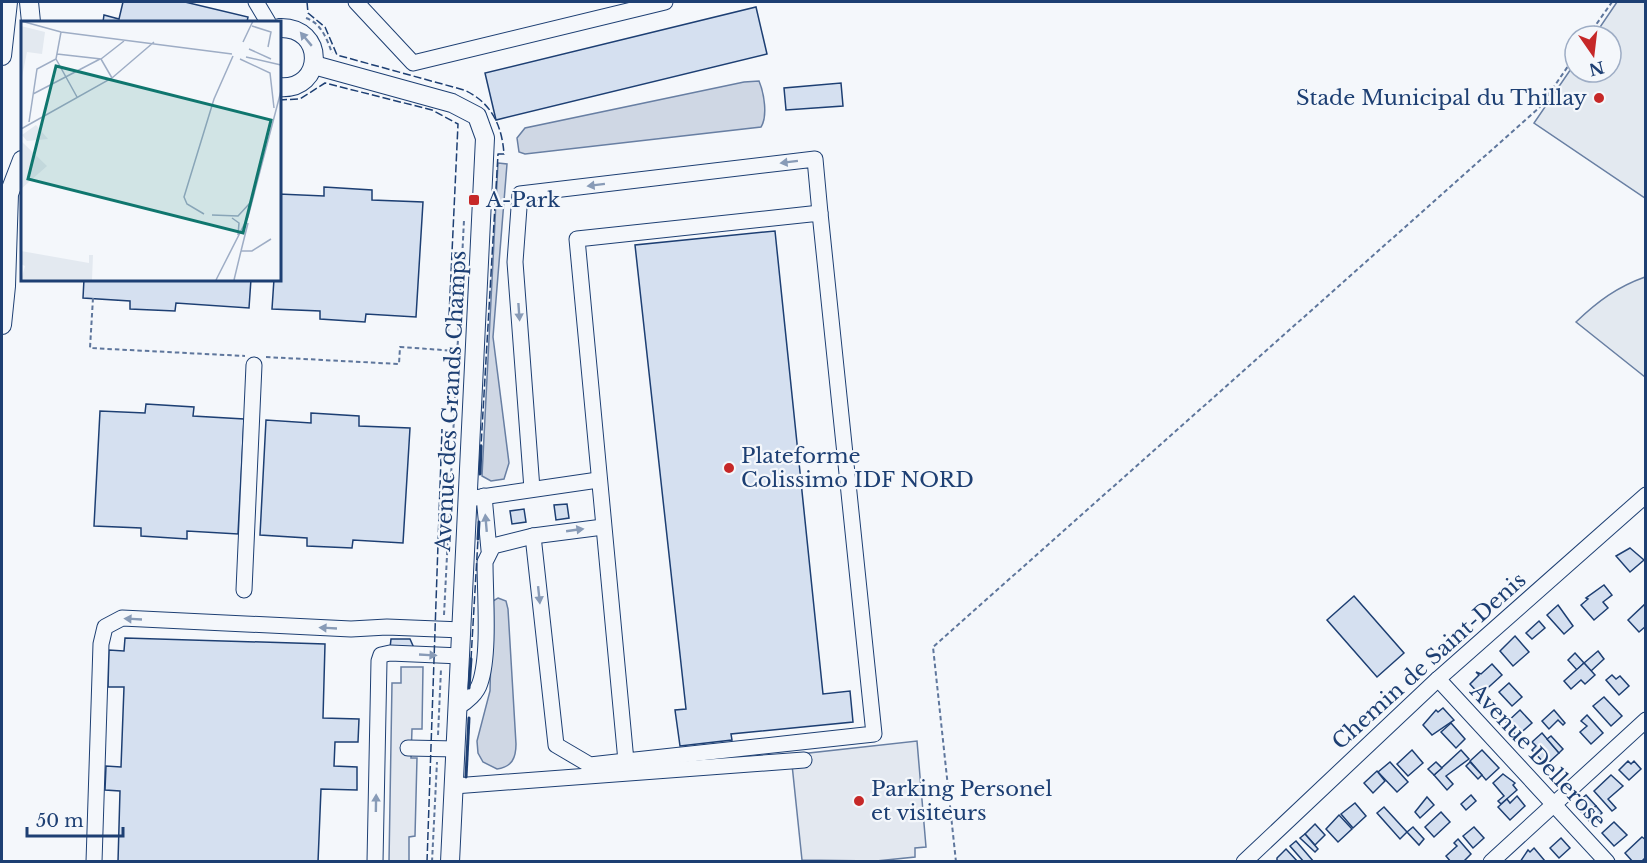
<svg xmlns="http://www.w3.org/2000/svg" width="1647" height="863" viewBox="0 0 1647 863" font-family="'Libre Baskerville',serif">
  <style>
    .green { fill: #e3e9f0; stroke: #687fa3; stroke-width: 1.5 }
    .parking { fill: #e3e8f0; stroke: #687fa3; stroke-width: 1.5 }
    .water { fill: #cfd7e4; stroke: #687fa3; stroke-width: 1.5 }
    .building { fill: #d5e0f0; stroke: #1d3f73; stroke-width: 1.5 }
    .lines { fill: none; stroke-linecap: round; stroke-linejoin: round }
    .minor-casing { stroke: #1d3f73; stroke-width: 17 }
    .major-casing { stroke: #1d3f73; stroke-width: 20 }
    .path { stroke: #5e769c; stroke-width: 2; stroke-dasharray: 4.5 3; stroke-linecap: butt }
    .minor { stroke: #f4f7fb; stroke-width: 15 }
    .major { stroke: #f4f7fb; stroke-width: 18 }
    .fence { stroke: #1d3f73; stroke-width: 1.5; stroke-dasharray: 8 3; stroke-linecap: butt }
    .wall { stroke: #1d3f73; stroke-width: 3 }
    .oneway { fill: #889bb7 }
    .poi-dot { fill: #c62828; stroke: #f4f7fb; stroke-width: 2 }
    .labels { text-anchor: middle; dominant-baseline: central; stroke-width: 4.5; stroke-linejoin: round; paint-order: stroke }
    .poi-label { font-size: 21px; fill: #1d3f73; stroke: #f4f7fb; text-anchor: start }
    .street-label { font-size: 21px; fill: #1d3f73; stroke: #f4f7fb }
    .inset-road { fill: none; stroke: #9eadc5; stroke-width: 1.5 }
    .view { fill: #0f766e; fill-opacity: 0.15; stroke: #0f766e; stroke-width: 3 }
    .inset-edge { fill: none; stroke: #1d3f73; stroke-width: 3 }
  </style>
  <rect width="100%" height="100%" fill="#f4f7fb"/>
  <!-- green -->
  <g class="green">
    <polygon points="1617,2 1645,2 1645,198 1534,123 1575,63 1575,72 1611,72 1611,36 1594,36"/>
    <path d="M1645,277h1l-1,100 -69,-55c22,-21 41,-35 69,-45z"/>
  </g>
  <!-- parking -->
  <g class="parking">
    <polygon points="401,667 423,667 422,729 412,729 411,758 417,758 415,836 409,837 409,861 389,862 392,683 401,683"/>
    <polygon points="917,741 926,847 915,848 915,857 876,861 802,860 791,755"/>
  </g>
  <!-- water -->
  <g class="water">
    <path d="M759,81c5,12 9,35 2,46l-236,27 -6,-2 -2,-14 8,-10 219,-46z"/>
    <polygon points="498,163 507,164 493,337 509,463 504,479 491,481 482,476"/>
    <path d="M498,598l8,3 2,8 8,135c0,14 -4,23 -19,25l-14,-7 -5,-9 -1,-12 13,-50 2,-82 1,-8z"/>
  </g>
  <!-- building -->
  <g class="building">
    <polygon points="123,2 185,2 248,17 247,22 103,22 104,15 119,19"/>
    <polygon points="756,7 767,54 496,120 485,73"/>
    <polygon points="841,83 843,106 786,110 784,88"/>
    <polygon points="324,187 372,190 372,200 423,202 416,317 366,314 365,322 320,319 320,311 272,309 274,279 279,279 279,194 324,196"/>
    <polygon points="775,231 823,694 850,691 853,722 731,734 732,740 680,746 675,710 686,709 635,245"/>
    <polygon points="84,279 251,279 249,308 176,303 175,311 130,309 130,301 83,298"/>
    <polygon points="146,404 194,407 193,416 244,419 238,534 187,531 187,539 141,536 141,528 94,526 100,411 145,413"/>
    <polygon points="311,413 359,416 359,426 410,428 403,543 353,540 352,548 307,546 307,538 260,535 266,420 311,423"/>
    <polygon points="567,504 569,518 556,520 554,505"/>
    <polygon points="524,509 526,522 512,524 510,511"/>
    <polygon points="1630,548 1644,560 1630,572 1616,556"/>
    <polygon points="1604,585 1612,595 1603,602 1608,608 1594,620 1581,605 1588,599 1586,598"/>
    <polygon points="1354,596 1404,653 1377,677 1327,620"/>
    <polygon points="1645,604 1646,626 1639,632 1628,620"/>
    <polygon points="1558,605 1573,626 1564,634 1547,615"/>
    <polygon points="1539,621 1545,628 1532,639 1526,633"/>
    <polygon points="1515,636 1529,652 1513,666 1500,651"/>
    <polygon points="125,638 325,644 323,718 359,719 358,742 335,742 334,766 357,767 357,790 321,789 318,862 118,862 120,791 105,790 106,766 121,767 124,687 108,687 109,650 124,651"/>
    <polygon points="391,639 410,639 414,648 390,648"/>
    <polygon points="1598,651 1604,659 1591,671 1584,663"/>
    <polygon points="1575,653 1584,663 1577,670 1568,660"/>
    <polygon points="1584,663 1595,675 1585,684 1581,680 1571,689 1564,681"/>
    <polygon points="1492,664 1502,675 1480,695 1470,684 1479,675 1476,672 1481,674"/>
    <polygon points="1612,675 1616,679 1620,676 1629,686 1619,695 1606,680"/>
    <polygon points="1509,683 1522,697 1512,706 1499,692"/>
    <polygon points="1604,697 1622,716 1611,726 1593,706"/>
    <polygon points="1443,708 1454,720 1432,735 1423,725 1436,710 1438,712"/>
    <polygon points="1520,710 1532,723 1517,736 1506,723"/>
    <polygon points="1554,710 1565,723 1563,725 1558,720 1549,729 1542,721"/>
    <polygon points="1587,715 1603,733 1591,744 1580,732 1587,726 1581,721"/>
    <polygon points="1451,723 1465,739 1456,748 1441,732"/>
    <polygon points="1542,733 1559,753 1546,765 1532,750 1536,746 1532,742"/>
    <polygon points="1551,736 1563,749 1559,753 1547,739"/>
    <polygon points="1412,750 1423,763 1408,776 1397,764"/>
    <polygon points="1461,750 1469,759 1446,776 1453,784 1447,790 1434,775"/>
    <polygon points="1482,750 1499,768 1486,780 1470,761"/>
    <polygon points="1628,761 1631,764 1634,761 1641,769 1629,780 1619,770"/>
    <polygon points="1390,762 1408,782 1397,792 1378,772"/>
    <polygon points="1436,762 1442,768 1434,775 1428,769"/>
    <polygon points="1470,762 1482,775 1478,779 1466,766"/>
    <polygon points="1377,771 1385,781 1373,793 1364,783"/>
    <polygon points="1503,774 1515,783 1513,785 1517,790 1501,804 1498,801 1504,796 1493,783"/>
    <polygon points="1611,775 1623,786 1608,799 1616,808 1612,811 1594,791"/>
    <polygon points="1471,795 1476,801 1466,810 1461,804"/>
    <polygon points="1586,795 1596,806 1585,816 1577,808 1578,802"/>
    <polygon points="1517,796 1525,806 1510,820 1498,807 1507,799 1510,803"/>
    <polygon points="1427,797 1434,805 1420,818 1415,812"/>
    <polygon points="1355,803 1366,816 1353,828 1341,814"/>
    <polygon points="1596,806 1602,813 1591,823 1585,816"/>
    <polygon points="1384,807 1407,832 1400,839 1377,813"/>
    <polygon points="1441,812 1450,822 1434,837 1425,827"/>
    <polygon points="1339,815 1352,829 1338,842 1326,829"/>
    <polygon points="1614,822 1627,835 1614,846 1602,833"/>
    <polygon points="1315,824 1325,835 1315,845 1305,834"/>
    <polygon points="1413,827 1424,839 1419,845 1407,832"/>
    <polygon points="1474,827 1484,838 1473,848 1463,836"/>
    <polygon points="1305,834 1318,849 1315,852 1300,838"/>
    <polygon points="1642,837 1646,840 1646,857 1641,862 1633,862 1625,853"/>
    <polygon points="1561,838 1570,848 1559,858 1550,848"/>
    <polygon points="1458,839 1471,854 1463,862 1451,862 1446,856 1457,846 1454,843"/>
    <polygon points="1296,841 1314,862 1304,862 1290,846"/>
    <polygon points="1534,848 1545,861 1520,862 1528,850 1530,852"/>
    <polygon points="1286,849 1298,862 1277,862 1277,858"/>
  </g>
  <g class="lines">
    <defs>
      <g id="minor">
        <polyline points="256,2 268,22"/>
        <polyline points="356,2 413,63 665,2"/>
        <polygon points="820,213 874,734 626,761 577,239"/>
        <polyline points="532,489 515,262 520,194 815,159 820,213"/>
        <polyline points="484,496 489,550"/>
        <polyline points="468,499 598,480"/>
        <polyline points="533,536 556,745 590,765 626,761"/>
        <polyline points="244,590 254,365"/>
        <polyline points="1438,679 1607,862"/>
        <path d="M458,707c9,-5 19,-14 22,-24 10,-29 5,-88 5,-121l8,-16 40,-10 70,-9"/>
        <polyline points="408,748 456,749"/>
        <polyline points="454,786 804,760"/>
        <polyline points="94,862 101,644 105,627 122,618 351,629 387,627 462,630"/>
        <polyline points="375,862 379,661 381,655 390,653 461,656"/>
        <polyline points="1244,862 1438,679 1646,495"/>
        <polyline points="1491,862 1646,720"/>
      </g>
      <g id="major">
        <polyline points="29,2 31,22"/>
        <path d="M279,28c47,-2 46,63 0,59"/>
        <polyline points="2,56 8,2"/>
        <polyline points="314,65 452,103 477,116 485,138 450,862"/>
        <polyline points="2,325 6,286 9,194 22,160"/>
      </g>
    </defs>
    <!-- minor casing -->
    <use href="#minor" class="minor-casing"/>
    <!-- major casing -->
    <use href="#major" class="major-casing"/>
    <!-- path -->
    <g class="path">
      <path d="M306,18c15,5 21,21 26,35"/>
      <polyline points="1588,36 1612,2"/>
      <polyline points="93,298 90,348 245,356"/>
      <polyline points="266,357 399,364 400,347 457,351"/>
      <polyline points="444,615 464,220"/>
      <polyline points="438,735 441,669"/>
      <polyline points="432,862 437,762"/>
      <polyline points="956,862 933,647 1540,107 1575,56"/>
    </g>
    <!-- minor -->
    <use href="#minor" class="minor"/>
    <!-- major -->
    <use href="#major" class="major"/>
    <!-- fence -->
    <g class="fence">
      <path d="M307,2l1,11 17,14 12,28 127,35c27,12 38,35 40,64h-6l-17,292"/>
      <polyline points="279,100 300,99 325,83 432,110 458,124 448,338"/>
      <polyline points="471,659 478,539"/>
      <polyline points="427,862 442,429"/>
    </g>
    <!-- wall -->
    <g class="wall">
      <polyline points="480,474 481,446"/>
      <polyline points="478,539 479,522"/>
      <polyline points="469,688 471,659"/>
      <polyline points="466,777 469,718"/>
    </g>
  </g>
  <!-- one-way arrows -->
  <defs><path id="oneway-solid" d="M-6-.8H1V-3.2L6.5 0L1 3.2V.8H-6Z" transform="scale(1.5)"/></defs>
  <g class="oneway">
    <use href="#oneway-solid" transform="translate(306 39) rotate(-130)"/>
    <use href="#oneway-solid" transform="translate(789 162) rotate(173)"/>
    <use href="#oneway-solid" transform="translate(596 185) rotate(173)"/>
    <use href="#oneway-solid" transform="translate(519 312) rotate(86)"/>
    <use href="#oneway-solid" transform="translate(486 523) rotate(-95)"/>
    <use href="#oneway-solid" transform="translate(575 530) rotate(-8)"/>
    <use href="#oneway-solid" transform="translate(539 595) rotate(84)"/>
    <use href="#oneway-solid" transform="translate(133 619) rotate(-177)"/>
    <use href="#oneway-solid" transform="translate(328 628) rotate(-177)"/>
    <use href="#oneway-solid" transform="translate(428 655) rotate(3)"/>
    <use href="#oneway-solid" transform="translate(376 803) rotate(-89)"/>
  </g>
  <!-- markers -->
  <g class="poi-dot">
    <circle cx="1599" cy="98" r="6"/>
    <rect x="468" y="194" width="12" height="12" rx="3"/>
    <circle cx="729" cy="468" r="6"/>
    <circle cx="859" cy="801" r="6"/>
  </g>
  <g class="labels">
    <!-- poi labels -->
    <g class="poi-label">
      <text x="1587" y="98" text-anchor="end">Stade Municipal du Thillay</text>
      <text x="486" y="200">A-Park</text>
      <text x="741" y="456">Plateforme<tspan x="741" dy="24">Colissimo IDF NORD</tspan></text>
      <text x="871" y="789">Parking Personel<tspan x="871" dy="24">et visiteurs</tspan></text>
    </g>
    <!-- street labels -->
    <g class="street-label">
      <text transform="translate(451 401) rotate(-87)">Avenue des Grands Champs</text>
      <text transform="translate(1429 661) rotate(-42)">Chemin de Saint-Denis</text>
      <text transform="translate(1538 756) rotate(47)">Avenue Dellerose</text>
    </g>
  </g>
  <!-- overview -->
  <g transform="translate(21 21)">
    <rect width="260" height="260" fill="#f4f7fb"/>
    <path d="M0,5l24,6 -3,22 -15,-2 -5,25zM15,104l12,14 -21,2 -5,-6zM0,120l26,25 -26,23zM0,230l68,12v-8h4l-1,25h-71l4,-14 -4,-2z" fill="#e3e9f0"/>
    <path class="inset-road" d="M0,0l40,11 171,22M231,5l19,6 -3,15M222,21l10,-21M228,28l22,10M36,33l44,5 11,19M225,36l35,8M35,38l21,38M80,38l23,-18M219,38l30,14 4,35M12,73l67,-35M8,101l8,-53 19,-10 5,-27M0,108l91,-51 42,-36M183,193l-17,-10 -3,-7 30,-98 19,-43M191,194l26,1 12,-13M211,197l7,5 -1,12M220,230l7,-28M195,259l32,-63 33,-126M213,259l7,-29h11l19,-12"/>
    <path class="view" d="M35,45l215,54 -28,113 -215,-54z"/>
    <rect width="260" height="260" class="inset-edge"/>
  </g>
  <!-- border -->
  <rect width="1647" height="863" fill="none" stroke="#1d3f73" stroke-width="6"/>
  <!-- north arrow -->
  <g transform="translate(1593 54) rotate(166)"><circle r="28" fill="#f4f7fb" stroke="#9eadc5" stroke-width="1.5"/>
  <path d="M0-4.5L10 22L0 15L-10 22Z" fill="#c62828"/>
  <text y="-9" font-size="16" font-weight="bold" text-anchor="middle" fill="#1d3f73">N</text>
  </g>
  <!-- scale -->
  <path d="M27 827v9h96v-9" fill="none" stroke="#1d3f73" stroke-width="3"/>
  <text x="36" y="827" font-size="18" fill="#1d3f73" stroke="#f4f7fb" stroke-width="4.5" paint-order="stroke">50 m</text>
</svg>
